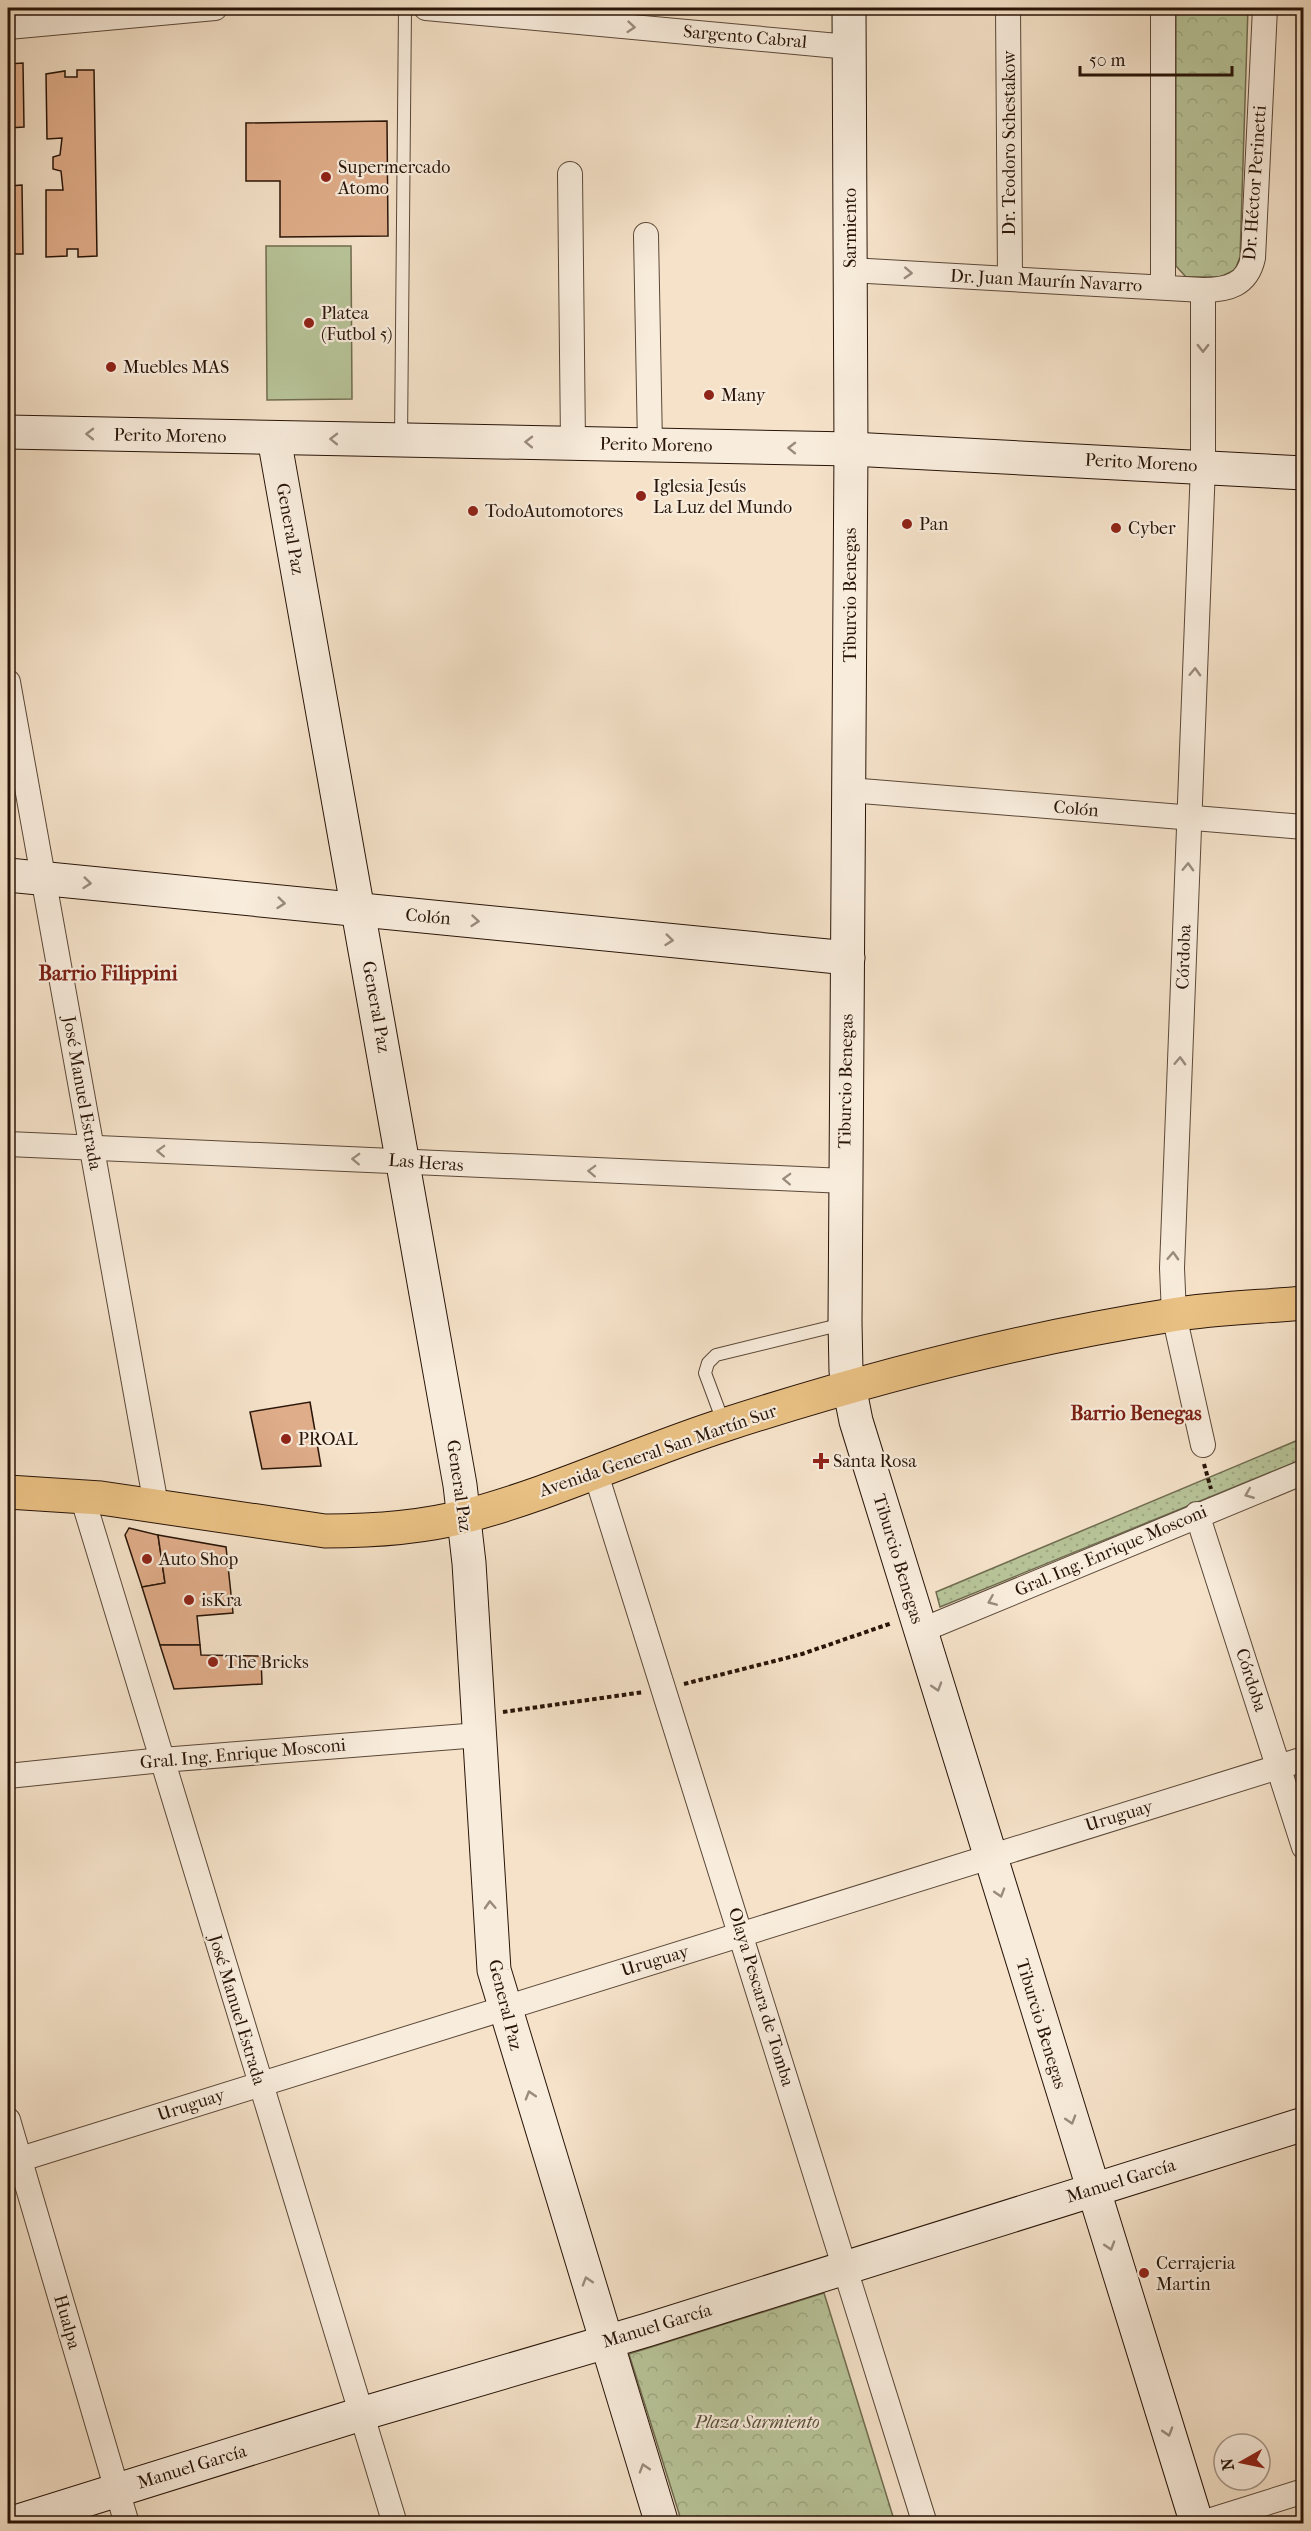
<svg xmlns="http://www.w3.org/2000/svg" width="1311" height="2531" viewBox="0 0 1311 2531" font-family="'IM FELL French Canon',serif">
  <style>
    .grass { fill: url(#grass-dots); stroke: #706c50; stroke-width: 1.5 }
    .forest { fill: url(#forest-crowns); stroke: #706c50; stroke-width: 1.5 }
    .pitch { fill: #b8c499; stroke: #706c50; stroke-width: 1.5 }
    .building { fill: #e0ad8a; stroke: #281408; stroke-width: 1.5 }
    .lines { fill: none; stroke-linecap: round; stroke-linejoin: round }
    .lane-casing { stroke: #5b4838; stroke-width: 14 }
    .street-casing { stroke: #5b4838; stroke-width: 26 }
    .secondary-casing { stroke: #281408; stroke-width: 35 }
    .primary-casing { stroke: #281408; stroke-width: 35 }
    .path { stroke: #281408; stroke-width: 4; stroke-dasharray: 4.5 3; stroke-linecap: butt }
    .lane { stroke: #f8ecdc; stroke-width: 12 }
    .street { stroke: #f8ecdc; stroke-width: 24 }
    .secondary { stroke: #f8ecdc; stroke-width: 33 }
    .primary { stroke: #eac184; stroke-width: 33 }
    .oneway { stroke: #9a8b7d }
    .poi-dot { fill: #8f2418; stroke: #f8ecdc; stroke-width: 2 }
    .labels { text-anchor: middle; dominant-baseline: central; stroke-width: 4.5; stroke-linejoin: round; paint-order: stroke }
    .street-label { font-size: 18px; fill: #281408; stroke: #f8ecdc }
    .poi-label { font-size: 18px; fill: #281408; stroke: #f8ecdc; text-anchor: start }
    .park-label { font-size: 18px; font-style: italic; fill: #5a523b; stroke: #f8ecdc }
    .neighbourhood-label { font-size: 20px; font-weight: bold; fill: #7a1f14; stroke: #f8ecdc }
    .quarter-label { font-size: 21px; font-weight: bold; fill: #7a1f14; stroke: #f8ecdc }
  </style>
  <defs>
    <pattern id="grass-dots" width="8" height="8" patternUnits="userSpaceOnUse" patternTransform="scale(1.5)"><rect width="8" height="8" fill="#b8c499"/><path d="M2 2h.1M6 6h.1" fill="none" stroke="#9ea882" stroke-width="1.8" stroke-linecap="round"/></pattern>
    <pattern id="forest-crowns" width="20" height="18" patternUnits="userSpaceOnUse" patternTransform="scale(1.5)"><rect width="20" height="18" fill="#b8c499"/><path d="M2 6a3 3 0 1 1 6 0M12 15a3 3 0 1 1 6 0" fill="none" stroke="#9ea882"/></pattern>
  </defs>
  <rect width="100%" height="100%" fill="#f5e2c9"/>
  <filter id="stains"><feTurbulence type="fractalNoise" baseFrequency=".00333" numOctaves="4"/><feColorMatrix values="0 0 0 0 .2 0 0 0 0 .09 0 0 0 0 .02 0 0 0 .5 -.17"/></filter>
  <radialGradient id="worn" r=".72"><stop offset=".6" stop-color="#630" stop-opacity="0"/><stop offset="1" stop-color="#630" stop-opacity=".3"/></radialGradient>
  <!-- grass -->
  <polygon class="grass" points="1303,1438 1303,1459 940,1607 936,1592"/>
  <!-- forest -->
  <g class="forest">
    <polygon points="1176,8 1248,8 1240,257 1235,270 1220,277 1186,277 1176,266"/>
    <polygon points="824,2293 895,2523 682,2523 629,2354"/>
  </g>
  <!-- pitch -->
  <polygon class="pitch" points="266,246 351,246 352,399 267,400"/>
  <!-- building -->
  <g class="building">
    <polygon points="23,63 24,127 8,128 8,64"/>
    <polygon points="77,70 94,70 97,256 78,257 78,249 67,249 67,256 46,257 46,190 63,190 61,171 53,169 53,157 60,155 62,138 47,139 46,74 65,71 65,77 77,77"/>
    <polygon points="387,121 388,236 280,237 280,181 246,181 246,123"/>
    <rect x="8" y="133" width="2" height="18"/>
    <polygon points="8,158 10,158 11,179 8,179"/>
    <polygon points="22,185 23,254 8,254 8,186"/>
    <polygon points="310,1402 321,1466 262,1469 250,1412"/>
    <polygon points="129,1528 158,1535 165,1583 142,1587 125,1535"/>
    <polygon points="158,1535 226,1547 233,1613 197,1616 200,1645 160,1645 142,1587 165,1583"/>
    <polygon points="160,1645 200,1645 201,1655 261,1656 262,1684 174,1689"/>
  </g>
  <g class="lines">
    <defs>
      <g id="lane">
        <polyline points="401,439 405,8"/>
        <polyline points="724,1424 705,1373 708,1363 716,1355 843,1324"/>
      </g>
      <g id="street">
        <polyline points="426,8 849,47"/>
        <polyline points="1008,8 1010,278"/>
        <polyline points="8,27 215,8"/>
        <polyline points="570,174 573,443"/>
        <polyline points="646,235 650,445"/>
        <path d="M850,270l353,20c25,0 44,-5 50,-32l12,-250"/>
        <polyline points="1163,287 1163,8"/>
        <polyline points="1203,290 1203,466 1172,1268 1174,1315 1203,1445"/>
        <polyline points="8,682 156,1505"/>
        <polyline points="849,790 1304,827"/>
        <polyline points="8,1144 845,1181"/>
        <polyline points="595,1471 925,2524"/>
        <polyline points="82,1496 395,2524"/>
        <polyline points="1197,1514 1304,1847"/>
        <polyline points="920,1631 1304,1472"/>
        <polyline points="8,1776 162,1760 479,1735"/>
        <polyline points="8,2120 127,2524"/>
        <polyline points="8,2163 1304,1759"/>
        <polyline points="1199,2524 1304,2491"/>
      </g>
      <g id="secondary">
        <polyline points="849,8 851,449 845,1323 846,1371 856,1421 1197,2524"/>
        <polyline points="8,432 851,449 1304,473"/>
        <polyline points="274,438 460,1485 469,1563 494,1970 662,2524"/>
        <polyline points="8,875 848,958"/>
        <polyline points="9,2524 361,2414 647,2330 1304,2124"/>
      </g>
      <path id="primary" d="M8,1492l93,6 224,33c46,0 95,-3 141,-15 88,-23 171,-63 258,-91 145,-47 297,-86 448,-110 43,-7 88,-8 132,-12"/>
    </defs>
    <!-- lane casing -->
    <use href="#lane" class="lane-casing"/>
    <!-- street casing -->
    <use href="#street" class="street-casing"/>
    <!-- secondary casing -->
    <use href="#secondary" class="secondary-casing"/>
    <!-- primary casing -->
    <use href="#primary" class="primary-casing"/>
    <!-- path -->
    <g class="path">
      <polyline points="1204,1464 1211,1489"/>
      <polyline points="684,1684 802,1654 892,1623"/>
      <polyline points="503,1712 644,1692"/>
    </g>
    <!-- lane -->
    <use href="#lane" class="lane"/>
    <!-- street -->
    <use href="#street" class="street"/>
    <!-- secondary -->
    <use href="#secondary" class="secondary"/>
    <!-- primary -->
    <use href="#primary" class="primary"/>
  </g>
  <!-- one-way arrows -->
  <defs><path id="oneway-chevron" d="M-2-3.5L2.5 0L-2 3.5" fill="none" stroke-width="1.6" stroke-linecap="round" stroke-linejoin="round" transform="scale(1.5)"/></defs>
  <g class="oneway">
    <use href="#oneway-chevron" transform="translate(631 27) rotate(5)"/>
    <use href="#oneway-chevron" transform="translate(908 273) rotate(3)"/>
    <use href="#oneway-chevron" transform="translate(1203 348) rotate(90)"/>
    <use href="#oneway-chevron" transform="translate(90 434) rotate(-179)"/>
    <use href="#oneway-chevron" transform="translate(334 439) rotate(-179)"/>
    <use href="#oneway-chevron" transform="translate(529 442) rotate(-179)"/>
    <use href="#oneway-chevron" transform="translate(792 448) rotate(-179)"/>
    <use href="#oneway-chevron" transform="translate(1195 672) rotate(-88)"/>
    <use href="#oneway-chevron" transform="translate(1188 867) rotate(-88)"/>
    <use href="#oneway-chevron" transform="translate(87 883) rotate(6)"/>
    <use href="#oneway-chevron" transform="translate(281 903) rotate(6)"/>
    <use href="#oneway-chevron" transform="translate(475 921) rotate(5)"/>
    <use href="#oneway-chevron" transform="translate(669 940) rotate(6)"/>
    <use href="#oneway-chevron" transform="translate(1180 1061) rotate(-88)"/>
    <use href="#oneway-chevron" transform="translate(161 1151) rotate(-178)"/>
    <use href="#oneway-chevron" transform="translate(356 1159) rotate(-178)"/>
    <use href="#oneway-chevron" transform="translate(592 1171) rotate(-178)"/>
    <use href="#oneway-chevron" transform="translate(787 1179) rotate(-178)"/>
    <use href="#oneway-chevron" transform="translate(1173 1256) rotate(-88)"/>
    <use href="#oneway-chevron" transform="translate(1249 1494) rotate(158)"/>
    <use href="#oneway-chevron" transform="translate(992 1601) rotate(157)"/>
    <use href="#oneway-chevron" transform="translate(937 1687) rotate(73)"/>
    <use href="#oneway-chevron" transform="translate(1000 1893) rotate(73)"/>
    <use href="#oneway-chevron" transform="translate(490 1905) rotate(-93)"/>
    <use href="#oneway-chevron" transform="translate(530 2095) rotate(-107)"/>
    <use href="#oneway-chevron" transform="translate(1071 2120) rotate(73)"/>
    <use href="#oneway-chevron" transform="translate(1110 2246) rotate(73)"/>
    <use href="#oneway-chevron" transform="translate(587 2281) rotate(-107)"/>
    <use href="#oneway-chevron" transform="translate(1168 2432) rotate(73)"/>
    <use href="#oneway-chevron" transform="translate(644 2468) rotate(-107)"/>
  </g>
  <!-- markers -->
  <g class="poi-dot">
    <circle cx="326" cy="177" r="6"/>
    <circle cx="309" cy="323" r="6"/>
    <circle cx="111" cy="367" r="6"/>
    <circle cx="709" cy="395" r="6"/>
    <circle cx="641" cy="496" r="6"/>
    <circle cx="473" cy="511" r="6"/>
    <circle cx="907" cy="524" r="6"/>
    <circle cx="1116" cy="528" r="6"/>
    <circle cx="286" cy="1439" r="6"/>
    <path d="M818 1452h6v6h6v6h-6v6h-6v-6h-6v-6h6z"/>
    <circle cx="147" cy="1559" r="6"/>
    <circle cx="189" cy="1600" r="6"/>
    <circle cx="213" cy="1662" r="6"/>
    <circle cx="1144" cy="2273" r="6"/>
  </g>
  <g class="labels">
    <!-- street labels -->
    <g class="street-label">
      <text transform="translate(745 37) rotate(5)">Sargento Cabral</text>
      <text transform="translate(1009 143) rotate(-90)">Dr. Teodoro Schestakow</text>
      <text transform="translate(1255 183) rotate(-86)">Dr. Héctor Perinetti</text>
      <text transform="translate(850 228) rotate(-90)">Sarmiento</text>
      <text transform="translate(1046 281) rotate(3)">Dr. Juan Maurín Navarro</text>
      <text transform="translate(170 436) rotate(1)">Perito Moreno</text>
      <text transform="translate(656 445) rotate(1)">Perito Moreno</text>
      <text transform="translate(1141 463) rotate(3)">Perito Moreno</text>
      <text transform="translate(290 529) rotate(80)">General Paz</text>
      <text transform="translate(850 595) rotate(-90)">Tiburcio Benegas</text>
      <text transform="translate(1076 809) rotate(5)">Colón</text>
      <text transform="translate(428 917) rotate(5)">Colón</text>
      <text transform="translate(1184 957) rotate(-88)">Córdoba</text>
      <text transform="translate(376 1007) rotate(80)">General Paz</text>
      <text transform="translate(846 1081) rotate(-89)">Tiburcio Benegas</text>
      <text transform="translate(82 1093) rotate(80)">José Manuel Estrada</text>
      <text transform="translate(426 1163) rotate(4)">Las Heras</text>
      <text transform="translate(658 1451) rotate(-19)">Avenida General San Martín Sur</text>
      <text transform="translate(459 1486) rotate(82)">General Paz</text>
      <text transform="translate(1111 1551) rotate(-23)">Gral. Ing. Enrique Mosconi</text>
      <text transform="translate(898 1559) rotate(73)">Tiburcio Benegas</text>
      <text transform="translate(1251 1680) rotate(72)">Córdoba</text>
      <text transform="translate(243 1754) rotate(-5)">Gral. Ing. Enrique Mosconi</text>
      <text transform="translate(1119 1816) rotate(-17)">Uruguay</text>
      <text transform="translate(655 1961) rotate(-17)">Uruguay</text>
      <text transform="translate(761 1997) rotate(73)">Olaya Pescara de Tomba</text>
      <text transform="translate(505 2005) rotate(76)">General Paz</text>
      <text transform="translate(237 2010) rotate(73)">José Manuel Estrada</text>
      <text transform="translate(1041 2024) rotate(73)">Tiburcio Benegas</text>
      <text transform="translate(191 2105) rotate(-18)">Uruguay</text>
      <text transform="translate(1121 2181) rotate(-17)">Manuel García</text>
      <text transform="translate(67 2322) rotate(74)">Hualpa</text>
      <text transform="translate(657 2326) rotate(-17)">Manuel García</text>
      <text transform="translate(192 2467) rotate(-17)">Manuel García</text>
    </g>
    <!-- poi labels -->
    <g class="poi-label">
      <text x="338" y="167">Supermercado<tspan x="338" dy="21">Atomo</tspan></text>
      <text x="321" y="313">Platea<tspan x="321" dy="21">(Futbol 5)</tspan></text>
      <text x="123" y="367">Muebles MAS</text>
      <text x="721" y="395">Many</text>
      <text x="653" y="486">Iglesia Jesús<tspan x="653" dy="21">La Luz del Mundo</tspan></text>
      <text x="485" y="511">TodoAutomotores</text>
      <text x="919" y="524">Pan</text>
      <text x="1128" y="528">Cyber</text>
      <text x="298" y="1439">PROAL</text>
      <text x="833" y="1461">Santa Rosa</text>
      <text x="159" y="1559">Auto Shop</text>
      <text x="201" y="1600">isKra</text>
      <text x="225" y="1662">The Bricks</text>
      <text x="1156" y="2263">Cerrajeria<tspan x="1156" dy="21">Martin</tspan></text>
    </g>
    <!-- park labels -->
    <g class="park-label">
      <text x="757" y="2422">Plaza Sarmiento</text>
    </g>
    <!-- neighbourhood labels -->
    <g class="neighbourhood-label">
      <text x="1136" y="1413">Barrio Benegas</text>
    </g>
    <!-- quarter labels -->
    <g class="quarter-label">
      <text x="108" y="973">Barrio Filippini</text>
    </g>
  </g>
  <!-- margin -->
  <rect width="1311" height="2531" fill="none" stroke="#f5e2c9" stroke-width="30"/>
  <rect x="9" y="9" width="1293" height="2513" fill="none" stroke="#281408" stroke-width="3"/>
  <rect x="15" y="15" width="1281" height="2501" fill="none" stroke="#281408" stroke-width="1.5"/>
  <!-- north arrow -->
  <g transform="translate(1242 2462) rotate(261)"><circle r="28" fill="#f8ecdc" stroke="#a59687" stroke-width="1.5"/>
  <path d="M0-4.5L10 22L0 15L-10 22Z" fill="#8f2418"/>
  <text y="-9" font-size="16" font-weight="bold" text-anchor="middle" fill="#281408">N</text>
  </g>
  <!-- scale -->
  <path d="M1080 66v9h152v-9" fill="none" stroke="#281408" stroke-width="3"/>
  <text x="1089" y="66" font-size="18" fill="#281408" stroke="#f8ecdc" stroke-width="4.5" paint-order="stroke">50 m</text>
  <rect width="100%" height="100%" filter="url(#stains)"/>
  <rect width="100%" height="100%" fill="url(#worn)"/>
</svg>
